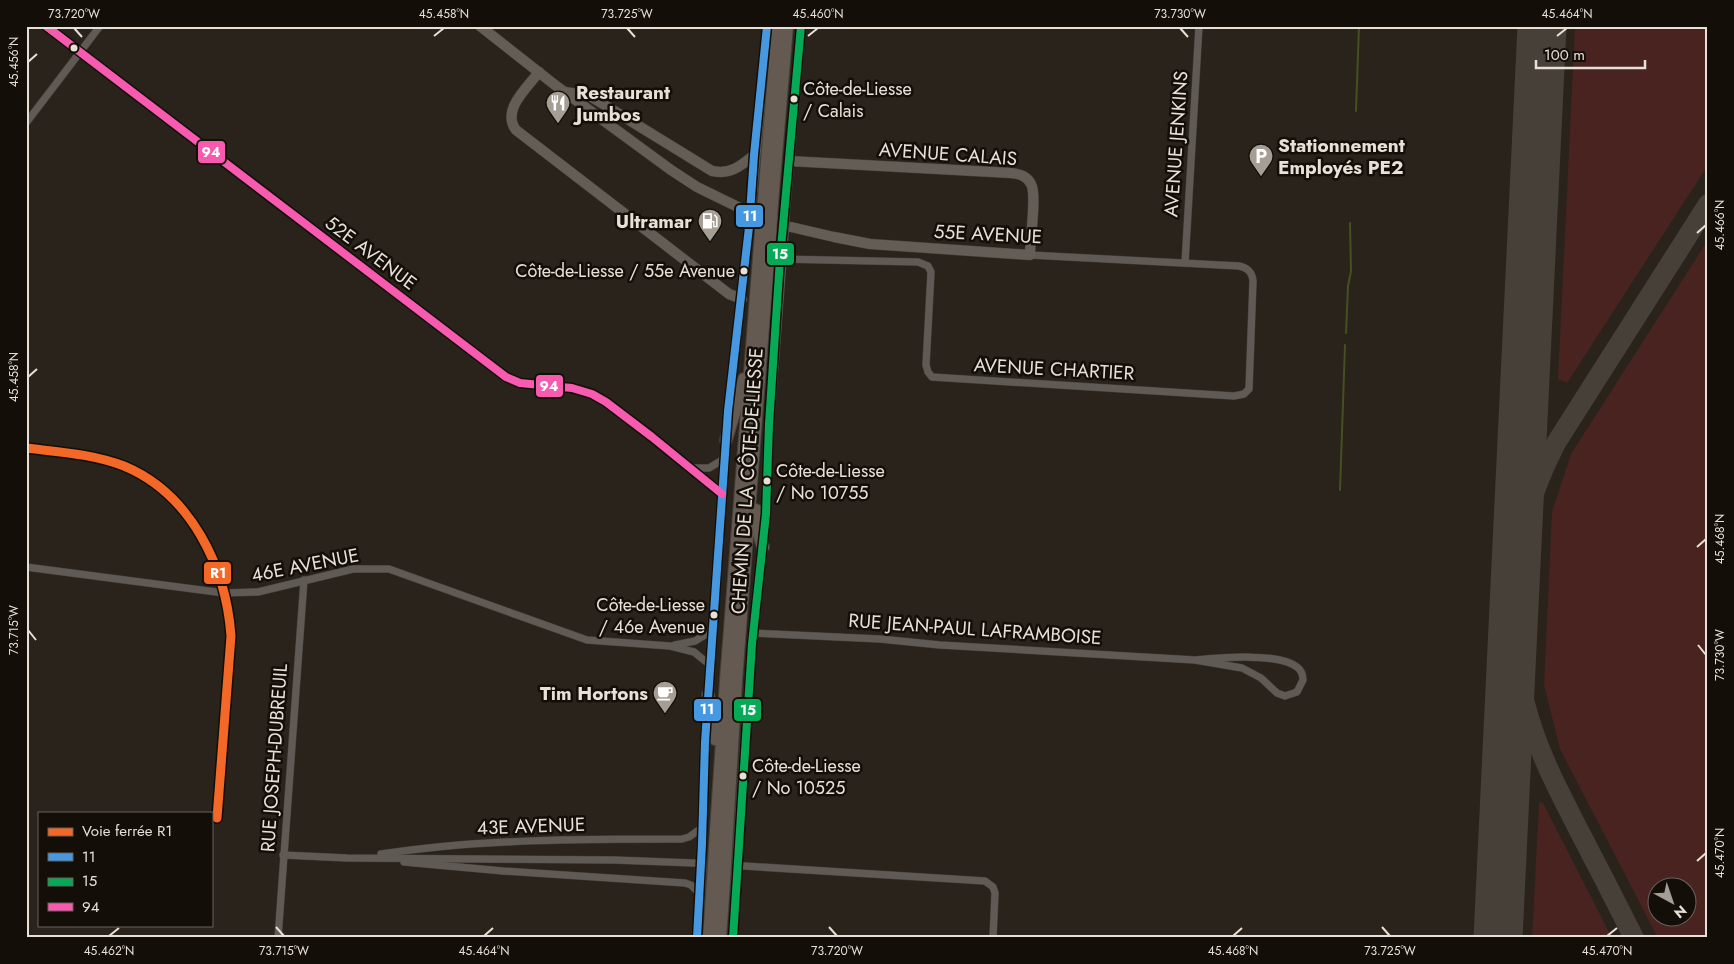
<svg xmlns="http://www.w3.org/2000/svg" width="1734" height="964" viewBox="0 0 1734 964" font-family="Jost,sans-serif">
  <style>
    .green { fill: #482320; fill-rule: evenodd }
    .lines { fill: none; stroke-linecap: round; stroke-linejoin: round }
    .stream { stroke: #455020; stroke-width: 2 }
    .taxiway { stroke: #464039; stroke-width: 20 }
    .runway { stroke: #464039; stroke-width: 49 }
    .street-casing { stroke: #443e39; stroke-width: 8 }
    .secondary-casing { stroke: #443e39; stroke-width: 11 }
    .highway-casing { stroke: #443e39; stroke-width: 14 }
    .street { stroke: #605a54; stroke-width: 7 }
    .secondary { stroke: #645d56; stroke-width: 10 }
    .highway { stroke: #645a52; stroke-width: 12 }
    .secondary-bridge-casing { stroke: #443e39; stroke-width: 11; stroke-linecap: butt }
    .highway-bridge-casing { stroke: #443e39; stroke-width: 14; stroke-linecap: butt }
    .secondary-bridge { stroke: #645d56; stroke-width: 10 }
    .highway-bridge { stroke: #645a52; stroke-width: 12 }
    .bus-1-casing { stroke: #130e08; stroke-width: 11 }
    .bus-2-casing { stroke: #130e08; stroke-width: 11 }
    .bus-3-casing { stroke: #130e08; stroke-width: 11 }
    .bus-1 { stroke: #4699e1; stroke-width: 8 }
    .bus-2 { stroke: #06aa56; stroke-width: 8 }
    .bus-3 { stroke: #f75aaf; stroke-width: 8 }
    .rail-1-casing { stroke: #130e08; stroke-width: 12 }
    .rail-1 { stroke: #f36827; stroke-width: 9 }
    .ticks { fill: none; stroke: #e8e0d7; stroke-width: 2 }
    .bus-dot { fill: #e8e0d7; stroke: #130e08; stroke-width: 2 }
    .labels { text-anchor: middle; dominant-baseline: central; stroke-width: 5; stroke-linejoin: round; paint-order: stroke }
    .bus-label { font-size: 18px; fill: #e8e0d7; stroke: #130e08; text-anchor: start }
    .poi-label { font-size: 19px; font-weight: bold; fill: #e8e0d7; stroke: #130e08; text-anchor: start }
    .street-label { font-size: 19px; fill: #e8e0d7; stroke: #130e08 }
    .line-badge { stroke: #130e08; stroke-width: 2 }
    .badge-label { font-size: 14px; text-anchor: middle; font-weight: bold; fill: #fff }
    .neatline { fill: none; stroke: #e8e0d7; stroke-width: 2 }
    .ticks-label { font-size: 12px; text-anchor: middle; fill: #e8e0d7 }
  </style>
  <rect width="100%" height="100%" fill="#29231b"/>
  <!-- green -->
  <g class="green">
    <polygon points="1575,26 1708,26 1708,165 1567,383 1558,379"/>
    <path d="M1708,240v698h-50l-98,-189 -16,-64 8,-173 19,-58zM1656,886h30v30h-30z"/>
    <polygon points="1539,802 1543,803 1612,938 1532,938"/>
  </g>
  <g class="lines">
    <!-- stream -->
    <g class="stream">
      <polyline points="1356,111 1359,26"/>
      <polyline points="1346,333 1348,286 1351,271 1350,223"/>
      <polyline points="1340,490 1345,345"/>
    </g>
    <!-- taxiway -->
    <path class="taxiway" d="M1634,938c-19,-38 -39,-77 -59,-115 -15,-30 -31,-60 -42,-93 -25,-71 -23,-156 -2,-227 6,-21 15,-40 25,-60l152,-239"/>
    <!-- runway -->
    <polyline class="runway" points="1498,938 1542,26"/>
    <defs>
      <g id="street">
        <polyline points="46,26 506,377 520,383 572,388 592,394 606,402 652,437 722,494"/>
        <polyline points="26,123 100,26"/>
        <path d="M780,259l138,3 10,4 3,6 -5,93 2,7 4,5 302,19 10,-2 5,-5 4,-108c-1,-9 -5,-13 -14,-15l-209,-11"/>
        <polyline points="1185,263 1199,26"/>
        <polyline points="693,468 709,468 724,459"/>
        <polyline points="26,567 224,593 258,592 353,569 389,569 587,640 670,646 694,652 710,665"/>
        <path d="M753,633l127,6 60,6 255,15 47,8 19,10 16,15 8,3 12,-4 6,-12c0,-5 -2,-10 -6,-13 -19,-15 -79,-9 -102,-7"/>
        <polyline points="675,645 695,641 713,630"/>
        <path d="M381,854c99,-15 201,-15 301,-15l7,-2 14,-10"/>
        <polyline points="283,855 347,858 614,860 694,863"/>
        <polyline points="404,862 503,871 685,883 691,885 700,894"/>
        <polyline points="744,866 985,881 993,887 995,893 993,938"/>
        <polyline points="278,938 304,580"/>
      </g>
      <g id="secondary">
        <polyline points="480,26 555,85 671,170 697,187 742,209"/>
        <path d="M539,72c-12,16 -38,38 -23,58l213,164 13,5"/>
        <path d="M565,92l25,4 122,75c18,4 29,-5 42,-16"/>
        <path d="M789,161l222,12c9,1 16,3 20,11 6,10 -1,56 -1,71l-160,-11 -36,-7 -43,-10"/>
        <polyline points="752,193 767,26"/>
        <polyline points="785,208 801,26"/>
        <polyline points="702,845 705,742 728,411 749,227"/>
        <polyline points="738,848 752,644 766,514 769,424 783,239"/>
        <polyline points="697,938 701,880"/>
        <polyline points="733,938 736,882"/>
      </g>
      <g id="highway">
        <polyline points="764,199 778,26"/>
        <polyline points="772,203 787,26"/>
        <polyline points="726,440 744,379"/>
        <polyline points="756,510 757,527 763,547"/>
        <polyline points="708,695 715,724 715,739"/>
        <polyline points="715,846 726,680 761,232"/>
        <polyline points="726,847 736,681 770,235"/>
        <polyline points="709,938 713,881"/>
        <polyline points="720,938 724,882"/>
      </g>
    </defs>
    <!-- street casing -->
    <use href="#street" class="street-casing"/>
    <!-- secondary casing -->
    <use href="#secondary" class="secondary-casing"/>
    <!-- highway casing -->
    <use href="#highway" class="highway-casing"/>
    <!-- street -->
    <use href="#street" class="street"/>
    <!-- secondary -->
    <use href="#secondary" class="secondary"/>
    <!-- highway -->
    <use href="#highway" class="highway"/>
    <defs>
      <g id="secondary-bridge">
        <polyline points="749,227 752,193"/>
        <polyline points="783,239 785,208"/>
        <polyline points="701,880 702,845"/>
        <polyline points="736,882 738,848"/>
      </g>
      <g id="highway-bridge">
        <polyline points="761,232 764,199"/>
        <polyline points="770,235 772,203"/>
        <polyline points="713,881 715,846"/>
        <polyline points="724,882 726,847"/>
      </g>
    </defs>
    <!-- secondary-bridge casing -->
    <use href="#secondary-bridge" class="secondary-bridge-casing"/>
    <!-- highway-bridge casing -->
    <use href="#highway-bridge" class="highway-bridge-casing"/>
    <!-- secondary-bridge -->
    <use href="#secondary-bridge" class="secondary-bridge"/>
    <!-- highway-bridge -->
    <use href="#highway-bridge" class="highway-bridge"/>
    <defs>
      <polyline id="bus-1" points="697,938 702,844 705,742 728,411 749,227 754,155 767,26"/>
      <polyline id="bus-2" points="733,938 752,644 766,514 769,424 780,259 801,26"/>
      <polyline id="bus-3" points="46,26 506,377 520,383 572,388 592,394 606,402 652,437 722,494"/>
    </defs>
    <!-- bus-1 casing -->
    <use href="#bus-1" class="bus-1-casing"/>
    <!-- bus-2 casing -->
    <use href="#bus-2" class="bus-2-casing"/>
    <!-- bus-3 casing -->
    <use href="#bus-3" class="bus-3-casing"/>
    <!-- bus-1 -->
    <use href="#bus-1" class="bus-1"/>
    <!-- bus-2 -->
    <use href="#bus-2" class="bus-2"/>
    <!-- bus-3 -->
    <use href="#bus-3" class="bus-3"/>
    <defs>
      <path id="rail-1" d="M26,448c33,4 67,6 98,18 67,28 102,101 107,170l-14,182"/>
    </defs>
    <!-- rail-1 casing -->
    <use href="#rail-1" class="rail-1-casing"/>
    <!-- rail-1 -->
    <use href="#rail-1" class="rail-1"/>
  </g>
  <!-- ticks -->
  <path class="ticks" d="M74,28l8,9M627,28l8,9M1180,28l8,9M434,36l10,-8M808,36l10,-8M1557,36l10,-8M28,62l9,-8M1697,233l9,-8M28,377l9,-8M1697,547l9,-8M28,630l8,10M1698,645l8,10M1697,861l9,-8M276,927l8,9M829,927l8,9M1382,927l8,9M109,936l10,-8M484,936l9,-8M1233,936l9,-8M1607,936l10,-8"/>
  <!-- icons -->
  <defs>
    <symbol id="restaurant-pin" viewBox="-11 -11 22 30"><path d="M0 17L-7.5 6A9.5 9.5 0 1 1 7.5 6Z" fill="#a59e95" stroke="#130e08"/><path d="M-5-6h1v4h1v-4h1v4h1v-4h1v5L-1.5 .5V6h-2V.5L-5-1ZM5-6V6H3V1.5H1.5Q1.5-4 5-6Z" fill="#fff"/></symbol>
    <symbol id="parking-pin" viewBox="-11 -11 22 30"><path d="M0 17L-7.5 6A9.5 9.5 0 1 1 7.5 6Z" fill="#a59e95" stroke="#130e08"/><path d="M-3.5-5.5H1a3.5 3.5 0 0 1 0 7H-1V5.5H-3.5ZM-1-3.4V-.6H.8a1.4 1.4 0 0 0 0-2.8Z" fill="#fff"/></symbol>
    <symbol id="fuel-pin" viewBox="-11 -11 22 30"><path d="M0 17L-7.5 6A9.5 9.5 0 1 1 7.5 6Z" fill="#a59e95" stroke="#130e08"/><path d="M-5.5-6h7V0h2V4h1.3V-2.5L3-4.5l.8-.8L6-3V5H2.5V1h-1V6h-7ZM-4.2-4.7v3.2H.2V-4.7Z" fill="#fff"/></symbol>
    <symbol id="cafe-pin" viewBox="-11 -11 22 30"><path d="M0 17L-7.5 6A9.5 9.5 0 1 1 7.5 6Z" fill="#a59e95" stroke="#130e08"/><path d="M-5.5-4.5H6V0H3Q3 3.5 0 3.5H-2.5Q-5.5 3.5-5.5 0ZM3-3.2v2h1.7v-2ZM-6 4.5H4V6H-6Z" fill="#fff"/></symbol>
  </defs>
  <g fill-rule="evenodd">
    <use href="#restaurant-pin" x="544" y="89" width="28" height="38"/>
    <use href="#parking-pin" x="1247" y="142" width="28" height="38"/>
    <use href="#fuel-pin" x="696" y="207" width="28" height="38"/>
    <use href="#cafe-pin" x="651" y="679" width="28" height="38"/>
  </g>
  <!-- markers -->
  <g class="bus-dot">
    <circle cx="74" cy="48" r="4.5"/>
    <circle cx="794" cy="99" r="4.5"/>
    <circle cx="744" cy="271" r="4.5"/>
    <circle cx="767" cy="481" r="4.5"/>
    <circle cx="714" cy="615" r="4.5"/>
    <circle cx="743" cy="776" r="4.5"/>
  </g>
  <g class="labels">
    <!-- bus labels -->
    <g class="bus-label">
      <text x="803" y="89">Côte-de-Liesse<tspan x="803" dy="22">/ Calais</tspan></text>
      <text x="735" y="271" text-anchor="end">Côte-de-Liesse / 55e Avenue</text>
      <text x="776" y="471">Côte-de-Liesse<tspan x="776" dy="22">/ No 10755</tspan></text>
      <text x="705" y="605" text-anchor="end">Côte-de-Liesse<tspan x="705" dy="22">/ 46e Avenue</tspan></text>
      <text x="752" y="766">Côte-de-Liesse<tspan x="752" dy="22">/ No 10525</tspan></text>
    </g>
    <!-- poi labels -->
    <g class="poi-label">
      <text x="576" y="92">Restaurant<tspan x="576" dy="22">Jumbos</tspan></text>
      <text x="1278" y="145">Stationnement<tspan x="1278" dy="22">Employés PE2</tspan></text>
      <text x="692" y="221" text-anchor="end">Ultramar</text>
      <text x="648" y="693" text-anchor="end">Tim Hortons</text>
    </g>
    <!-- street labels -->
    <g class="street-label">
      <text transform="translate(1176 144) rotate(-86)">AVENUE JENKINS</text>
      <text transform="translate(948 154) rotate(4)">AVENUE CALAIS</text>
      <text transform="translate(988 234) rotate(3)">55E AVENUE</text>
      <text transform="translate(371 253) rotate(37)">52E AVENUE</text>
      <text transform="translate(1054 369) rotate(3)">AVENUE CHARTIER</text>
      <text transform="translate(747 481) rotate(-86)">CHEMIN DE LA CÔTE-DE-LIESSE</text>
      <text transform="translate(305 565) rotate(-11)">46E AVENUE</text>
      <text transform="translate(975 629) rotate(4)">RUE JEAN-PAUL LAFRAMBOISE</text>
      <text transform="translate(274 758) rotate(-86)">RUE JOSEPH-DUBREUIL</text>
      <text transform="translate(531 826) rotate(-2)">43E AVENUE</text>
    </g>
  </g>
  <g class="line-badge">
    <rect x="197" y="140" width="29" height="24" rx="5" fill="#f75aaf"/>
    <rect x="735" y="204" width="29" height="24" rx="5" fill="#4699e1"/>
    <rect x="766" y="242" width="29" height="24" rx="5" fill="#06aa56"/>
    <rect x="535" y="374" width="29" height="24" rx="5" fill="#f75aaf"/>
    <rect x="203" y="561" width="29" height="24" rx="5" fill="#f36827"/>
    <rect x="693" y="698" width="29" height="24" rx="5" fill="#4699e1"/>
    <rect x="733" y="698" width="29" height="24" rx="5" fill="#06aa56"/>
  </g>
  <g class="badge-label">
    <text x="211" y="157">94</text>
    <text x="750" y="221">11</text>
    <text x="780" y="259">15</text>
    <text x="549" y="391">94</text>
    <text x="218" y="578">R1</text>
    <text x="707" y="714">11</text>
    <text x="748" y="715">15</text>
  </g>
  <!-- border -->
  <rect width="1734" height="964" fill="none" stroke="#130e08" stroke-width="55"/>
  <!-- legend -->
  <rect x="38" y="812" width="175" height="115" fill="#130e08" stroke="#68625b"/>
  <rect x="48" y="828" width="25" height="8" fill="#f36827" stroke="#68625b"/>
  <text x="82" y="836" font-size="15" fill="#e8e0d7">Voie ferrée R1</text>
  <rect x="48" y="853" width="25" height="8" fill="#4699e1" stroke="#68625b"/>
  <text x="82" y="862" font-size="15" fill="#e8e0d7">11</text>
  <rect x="48" y="878" width="25" height="8" fill="#06aa56" stroke="#68625b"/>
  <text x="82" y="886" font-size="15" fill="#e8e0d7">15</text>
  <rect x="48" y="903" width="25" height="8" fill="#f75aaf" stroke="#68625b"/>
  <text x="82" y="912" font-size="15" fill="#e8e0d7">94</text>
  <!-- north arrow -->
  <g transform="translate(1672 902) rotate(140)"><circle r="24" fill="#130e08" stroke="#68625b"/>
  <path d="M0-4L9 19L0 12L-9 19Z" fill="#a59e95"/>
  <text y="-8" font-size="14" font-weight="bold" text-anchor="middle" fill="#e8e0d7">N</text>
  </g>
  <!-- scale -->
  <path d="M1536 60v8h109v-8" fill="none" stroke="#e8e0d7" stroke-width="2.5"/>
  <text x="1544" y="60" font-size="15" fill="#e8e0d7" stroke="#130e08" stroke-width="4" paint-order="stroke">100 m</text>
  <rect x="28" y="28" width="1678" height="908" class="neatline"/>
  <g class="ticks-label">
    <text x="74" y="18">73.720°W</text>
    <text x="444" y="18">45.458°N</text>
    <text x="627" y="18">73.725°W</text>
    <text x="818" y="18">45.460°N</text>
    <text x="1180" y="18">73.730°W</text>
    <text x="1567" y="18">45.464°N</text>
    <text transform="translate(14 62) rotate(-90)" y="4">45.456°N</text>
    <text transform="translate(1720 225) rotate(-90)" y="4">45.466°N</text>
    <text transform="translate(14 377) rotate(-90)" y="4">45.458°N</text>
    <text transform="translate(1720 539) rotate(-90)" y="4">45.468°N</text>
    <text transform="translate(14 630) rotate(-90)" y="4">73.715°W</text>
    <text transform="translate(1720 655) rotate(-90)" y="4">73.730°W</text>
    <text transform="translate(1720 853) rotate(-90)" y="4">45.470°N</text>
    <text x="109" y="955">45.462°N</text>
    <text x="284" y="955">73.715°W</text>
    <text x="484" y="955">45.464°N</text>
    <text x="837" y="955">73.720°W</text>
    <text x="1233" y="955">45.468°N</text>
    <text x="1390" y="955">73.725°W</text>
    <text x="1607" y="955">45.470°N</text>
  </g>
</svg>
